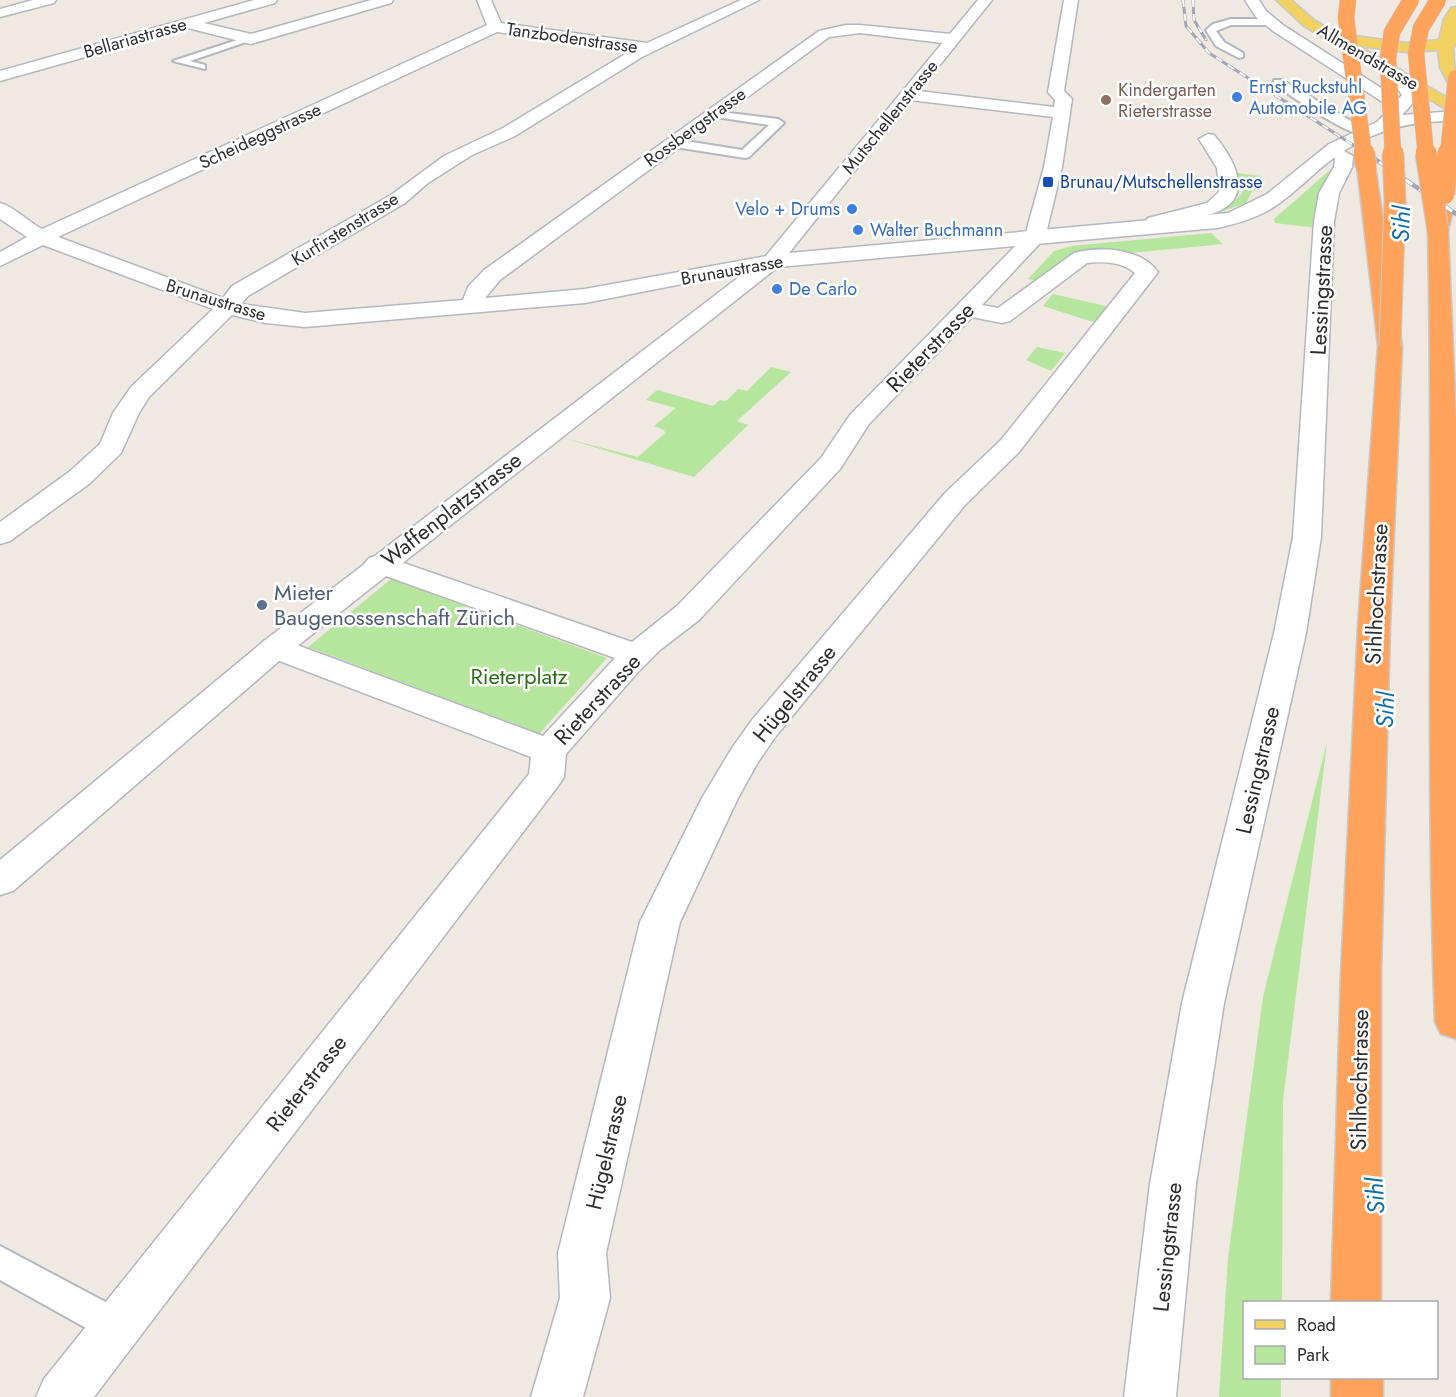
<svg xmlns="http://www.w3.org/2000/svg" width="1456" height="1397" viewBox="0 0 1456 1397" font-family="Jost,sans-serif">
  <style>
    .green { fill: #b6e59e }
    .pier { fill: #efe9e1 }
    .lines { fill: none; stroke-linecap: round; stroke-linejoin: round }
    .service-casing { stroke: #b4b7c1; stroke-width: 4 }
    .minor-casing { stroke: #b4b7c1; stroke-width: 3 }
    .tertiary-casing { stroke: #b4b7c1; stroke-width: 3 }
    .primary-casing { stroke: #c9c9c9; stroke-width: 3 }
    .motorway-casing { stroke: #c9c9c9; stroke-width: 3 }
    .service { fill: #fff; fill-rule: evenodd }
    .minor { fill: #fff; fill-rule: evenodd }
    .tertiary { fill: #fff; fill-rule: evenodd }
    .primary { fill: #f2d163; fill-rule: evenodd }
    .motorway { fill: #ffa35c; fill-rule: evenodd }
    .rail-far1-casing { stroke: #a3a6b8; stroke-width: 3 }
    .rail-casing { stroke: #a3a6b8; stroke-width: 4.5 }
    .rail-far1 { stroke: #fff; stroke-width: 2; stroke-dasharray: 7; stroke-linecap: butt }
    .rail { stroke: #fff; stroke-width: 3; stroke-dasharray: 8; stroke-linecap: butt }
    .motorway-bridge-far1-casing { stroke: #c9c9c9; stroke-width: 17; stroke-linecap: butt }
    .motorway-bridge-casing { stroke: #c9c9c9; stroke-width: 23; stroke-linecap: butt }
    .motorway-bridge-far1 { stroke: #ffa35c; stroke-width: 16 }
    .motorway-bridge { stroke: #ffa35c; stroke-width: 21 }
    .shop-dot { fill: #3f7fe0; stroke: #fff; stroke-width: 2 }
    .education-dot { fill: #8d6e63; stroke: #fff; stroke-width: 2 }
    .transit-dot { fill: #1a4fb4; stroke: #fff; stroke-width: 2 }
    .service-dot { fill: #5c6f8a; stroke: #fff; stroke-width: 2 }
    .labels { text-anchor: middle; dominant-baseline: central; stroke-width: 5; stroke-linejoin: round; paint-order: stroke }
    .far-street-label { font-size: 18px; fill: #2e2e2e; stroke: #fff }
    .far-shop-label { font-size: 18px; fill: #366cbe; stroke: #fff; text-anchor: start }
    .far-education-label { font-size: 18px; fill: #785e54; stroke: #fff; text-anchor: start }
    .far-transit-label { font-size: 18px; fill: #164399; stroke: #fff; text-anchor: start }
    .street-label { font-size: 22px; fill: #2e2e2e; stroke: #fff }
    .service-label { font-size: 22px; fill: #4e5e75; stroke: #fff; text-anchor: start }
    .park-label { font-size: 22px; fill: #2c6e1b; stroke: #fff }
    .water-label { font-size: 24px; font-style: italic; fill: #0d6fa3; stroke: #fff }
  </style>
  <rect width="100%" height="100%" fill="#efe9e1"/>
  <!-- green -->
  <g class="green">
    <polygon points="1330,170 1317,204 1317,228 1275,223 1274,219"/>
    <path d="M1237,173l23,3 -14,27 -34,12 -37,4c24,-5 51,-5 67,-26z"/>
    <polygon points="1211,233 1223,244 1130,253 1118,252 1038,281 1028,279 1054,251 1071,246"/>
    <polygon points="1053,294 1110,307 1096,323 1043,306"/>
    <polygon points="1037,347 1065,353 1051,371 1026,360"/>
    <polygon points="771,367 791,372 737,421 748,425 694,477 564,438 638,457 665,433 664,430 654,426 676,408 646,400 657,390 713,406 720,400 726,401 738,389 747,391"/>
    <polygon points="391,579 607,658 539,734 308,647"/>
    <polygon points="1327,742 1283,1101 1282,1302 1244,1302 1244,1378 1281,1378 1281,1397 1219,1397 1228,1258 1263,997"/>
  </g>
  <!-- pier -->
  <polygon class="pier" points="1456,127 1456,1397 1303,1397 1304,1378 1436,1378 1436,1302 1306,1302 1317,985 1335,711 1356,470 1358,287 1355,219 1363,172 1413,137"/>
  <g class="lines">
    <defs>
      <g id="service">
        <polygon points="1231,19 1271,19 1276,22 1271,25 1231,25 1216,31 1224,42 1243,53 1243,57 1239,58 1216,46 1206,30 1213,24"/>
        <polygon points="237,40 246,42 190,61 205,65 205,69 173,61"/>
        <path d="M1274,80h8l89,53c-13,12 -82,-39 -97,-49z"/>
        <polygon points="713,111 778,119 784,123 749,157 745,158 669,146 669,140 673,139 742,150 769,125 709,116 709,112"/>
        <polygon points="0,1246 128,1314 133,1326 128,1338 116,1343 104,1338 0,1280"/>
      </g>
      <g id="minor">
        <polygon points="33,0 56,0 54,3 0,17 0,9"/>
        <polygon points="254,0 277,0 275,3 204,23 251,34 371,0 393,0 391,3 251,44 188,28 0,81 0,71"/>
        <path d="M477,0h14l10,23 146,20 94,-43h18l-117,57 -127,79 -43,19 -44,28 -23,20 -157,93 -7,8 64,9 158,-13 5,-13 16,-17 335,-239 27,-6h14l91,9 8,5 -8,5 -91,-11 -31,4 -329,243 -15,18 100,-9 187,-34 7,2 4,4 -4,4 -194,38 -280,24 -39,-4 -34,-8 -83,82 -10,16 -18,40 -32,31 -79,57 -10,3v-22l69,-50 31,-28 13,-31 18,-26 82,-78 -170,-64 -43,21v-14l27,-15 -27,-18v-16c15,4 28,19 42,26l445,-204zM497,32l135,18 -129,78 -59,28 -53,39 -159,91 -9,12 -165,-61z"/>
        <path d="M1064,0h14l-14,91 8,8 -10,68 -17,71 -63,67 16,3 76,-55c26,-7 67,-5 84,19l-139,180 -54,53 -189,231 -18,26 -20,36 -58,124 -74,331 4,45 -27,99h-52l29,-99 -2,-45 82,-331 62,-124 30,-50 20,-28 193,-227 56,-53 134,-167c-12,-11 -32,-12 -48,-10l-77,58 -8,2 -30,-6 -103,107 -29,45 -141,151 -39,30 -21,21 -73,83 -2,23 -6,9 -464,611h-58l8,-18 485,-605 2,-17 -267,-102 -5,-7 5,-7 11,-3 11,3 257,95 72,-78 -246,-88 -5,-6 5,-6 10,-3 10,3 243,84 45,-36 144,-148 29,-43 175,-179 19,-69 9,-50 -143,-17 -8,-5 8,-5 144,17 1,-7 -7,-8z"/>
        <polygon points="1245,0 1259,0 1266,11 1283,25 1409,106 1407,110 1395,110 1273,31 1256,17"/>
        <path d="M1208,134l6,1c17,20 41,58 7,75 -15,8 -33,8 -50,12l-6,3 -2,7h-14l-4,-10 3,-4 59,-15 12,-11 -2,-24 -18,-29z"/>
        <polygon points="1333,145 1353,156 1352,167 1339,193 1334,221 1321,537 1306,633 1224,1003 1196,1184 1176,1397 1124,1397 1150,1184 1182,1003 1274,633 1293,537 1314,221 1319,193 1334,167 1335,158 1324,150"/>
      </g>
      <path id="tertiary" d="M978,0h14l-203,253 439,-40 39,-19 62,-50 48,-22 25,-27 -15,-22 8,-5 6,2 18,26 -17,19 54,-4v10c-42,-1 -79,8 -114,31 -26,17 -46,42 -73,58 -16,9 -34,14 -52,18l-439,39 -492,388 -273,236 -13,4v-35l264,-219 501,-384z"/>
      <polygon id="primary" points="1276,0 1291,0 1314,20 1348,40 1355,36 1406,43 1439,40 1444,19 1451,8 1456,7 1456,44 1453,48 1456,89 1450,87 1440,67 1438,50 1406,52 1359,46 1456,103 1456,115 1304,26"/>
      <g id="motorway">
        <polygon points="1366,160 1375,166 1402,346 1390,626 1381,973 1381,1302 1331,1302 1341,973 1358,626 1378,346 1357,166"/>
        <path d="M1442,208l7,2 3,4 -4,17 8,189v619l-15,-5 -6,-12c-10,-264 -1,-527 -7,-791l7,-21z"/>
        <rect x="1331" y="1378" width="52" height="19"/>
      </g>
    </defs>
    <!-- service casing -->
    <use href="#service" class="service-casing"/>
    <!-- minor casing -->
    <use href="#minor" class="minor-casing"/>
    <!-- tertiary casing -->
    <use href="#tertiary" class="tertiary-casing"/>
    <!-- primary casing -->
    <use href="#primary" class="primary-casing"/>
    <!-- motorway casing -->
    <use href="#motorway" class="motorway-casing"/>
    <!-- service -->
    <use href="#service" class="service"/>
    <!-- minor -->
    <use href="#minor" class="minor"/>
    <!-- tertiary -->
    <use href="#tertiary" class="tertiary"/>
    <!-- primary -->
    <use href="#primary" class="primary"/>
    <!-- motorway -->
    <use href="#motorway" class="motorway"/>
    <defs>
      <g id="rail-far1">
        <polyline points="1183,0 1186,26 1209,53 1369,155"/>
        <polyline points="1193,0 1194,20 1206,40"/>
      </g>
      <polyline id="rail" points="1366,153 1456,214"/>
    </defs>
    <!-- rail-far1 casing -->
    <use href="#rail-far1" class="rail-far1-casing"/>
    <!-- rail casing -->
    <use href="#rail" class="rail-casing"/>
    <!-- rail-far1 -->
    <use href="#rail-far1" class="rail-far1"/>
    <!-- rail -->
    <use href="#rail" class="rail"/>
    <defs>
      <g id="motorway-bridge-far1">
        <polyline points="1348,0 1346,18 1364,155"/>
        <polyline points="1393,155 1388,58 1392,32 1411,0"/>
        <polyline points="1426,155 1416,53 1421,28 1438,0"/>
        <polyline points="1448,155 1456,78"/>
      </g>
      <g id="motorway-bridge">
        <polyline points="1364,153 1366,166"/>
        <polyline points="1426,153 1438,231"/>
        <polyline points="1444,194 1448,153"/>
        <polyline points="1390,346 1395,200 1393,153"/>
      </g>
    </defs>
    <!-- motorway-bridge-far1 casing -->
    <use href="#motorway-bridge-far1" class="motorway-bridge-far1-casing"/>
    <!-- motorway-bridge casing -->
    <use href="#motorway-bridge" class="motorway-bridge-casing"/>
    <!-- motorway-bridge-far1 -->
    <use href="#motorway-bridge-far1" class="motorway-bridge-far1"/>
    <!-- motorway-bridge -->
    <use href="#motorway-bridge" class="motorway-bridge"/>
  </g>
  <!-- markers -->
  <g class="shop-dot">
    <circle cx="1237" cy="97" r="6"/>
    <circle cx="852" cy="209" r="6"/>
    <circle cx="858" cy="230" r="6"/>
    <circle cx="777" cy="289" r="6"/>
  </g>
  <circle class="education-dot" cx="1106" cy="100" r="6"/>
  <rect class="transit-dot" x="1042" y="176" width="12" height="12" rx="3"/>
  <circle class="service-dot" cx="262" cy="605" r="6"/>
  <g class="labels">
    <!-- far-street labels -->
    <g class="far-street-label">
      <text transform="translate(135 38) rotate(-16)">Bellariastrasse</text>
      <text transform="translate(572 38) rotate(8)">Tanzbodenstrasse</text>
      <text transform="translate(1368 57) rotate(30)">Allmendstrasse</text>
      <text transform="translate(890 117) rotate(-51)">Mutschellenstrasse</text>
      <text transform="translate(695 127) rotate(-36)">Rossbergstrasse</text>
      <text transform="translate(260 136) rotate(-25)">Scheideggstrasse</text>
      <text transform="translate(345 229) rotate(-32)">Kurfirstenstrasse</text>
      <text transform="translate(732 270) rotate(-10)">Brunaustrasse</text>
      <text transform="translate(216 300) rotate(17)">Brunaustrasse</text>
    </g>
    <!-- far-shop labels -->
    <g class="far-shop-label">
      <text x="1249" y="87">Ernst Ruckstuhl<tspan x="1249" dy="21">Automobile AG</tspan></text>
      <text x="840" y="209" text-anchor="end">Velo + Drums</text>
      <text x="870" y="230">Walter Buchmann</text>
      <text x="789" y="289">De Carlo</text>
    </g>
    <!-- far-education labels -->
    <g class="far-education-label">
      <text x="1118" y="90">Kindergarten<tspan x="1118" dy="21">Rieterstrasse</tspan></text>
    </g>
    <!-- far-transit labels -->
    <g class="far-transit-label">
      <text x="1060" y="182">Brunau/Mutschellenstrasse</text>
    </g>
    <!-- street labels -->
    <g class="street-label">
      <text transform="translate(1321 290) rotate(-87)">Lessingstrasse</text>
      <text transform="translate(930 347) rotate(-46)">Rieterstrasse</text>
      <text transform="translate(451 509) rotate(-38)">Waffenplatzstrasse</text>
      <text transform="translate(1376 594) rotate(-87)">Sihlhochstrasse</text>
      <text transform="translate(794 693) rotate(-51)">Hügelstrasse</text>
      <text transform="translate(597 699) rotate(-47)">Rieterstrasse</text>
      <text transform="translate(1257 770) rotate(-77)">Lessingstrasse</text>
      <text transform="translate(1359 1080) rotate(-89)">Sihlhochstrasse</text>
      <text transform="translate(306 1083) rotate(-52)">Rieterstrasse</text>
      <text transform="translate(606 1152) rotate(-77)">Hügelstrasse</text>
      <text transform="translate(1167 1247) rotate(-84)">Lessingstrasse</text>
    </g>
    <!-- service labels -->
    <g class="service-label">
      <text x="274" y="592">Mieter<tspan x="274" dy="25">Baugenossenschaft Zürich</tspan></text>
    </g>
    <!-- park labels -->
    <g class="park-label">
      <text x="519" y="676">Rieterplatz</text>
    </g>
    <!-- water labels -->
    <g class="water-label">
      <text transform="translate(1401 224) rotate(-88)">Sihl</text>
      <text transform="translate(1385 710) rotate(-88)">Sihl</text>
      <text transform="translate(1375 1196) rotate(-93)">Sihl</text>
    </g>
  </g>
  <!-- legend -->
  <rect x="1243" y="1301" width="195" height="78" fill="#ffffff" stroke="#ababab" stroke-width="1.5"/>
  <rect x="1255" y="1320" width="30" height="9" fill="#f2d163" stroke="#ababab" stroke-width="1.5"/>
  <text x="1297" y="1331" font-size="18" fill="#2e2e2e">Road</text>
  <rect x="1255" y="1346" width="30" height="18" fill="#b6e59e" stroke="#ababab" stroke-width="1.5"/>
  <text x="1297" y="1361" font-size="18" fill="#2e2e2e">Park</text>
</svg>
